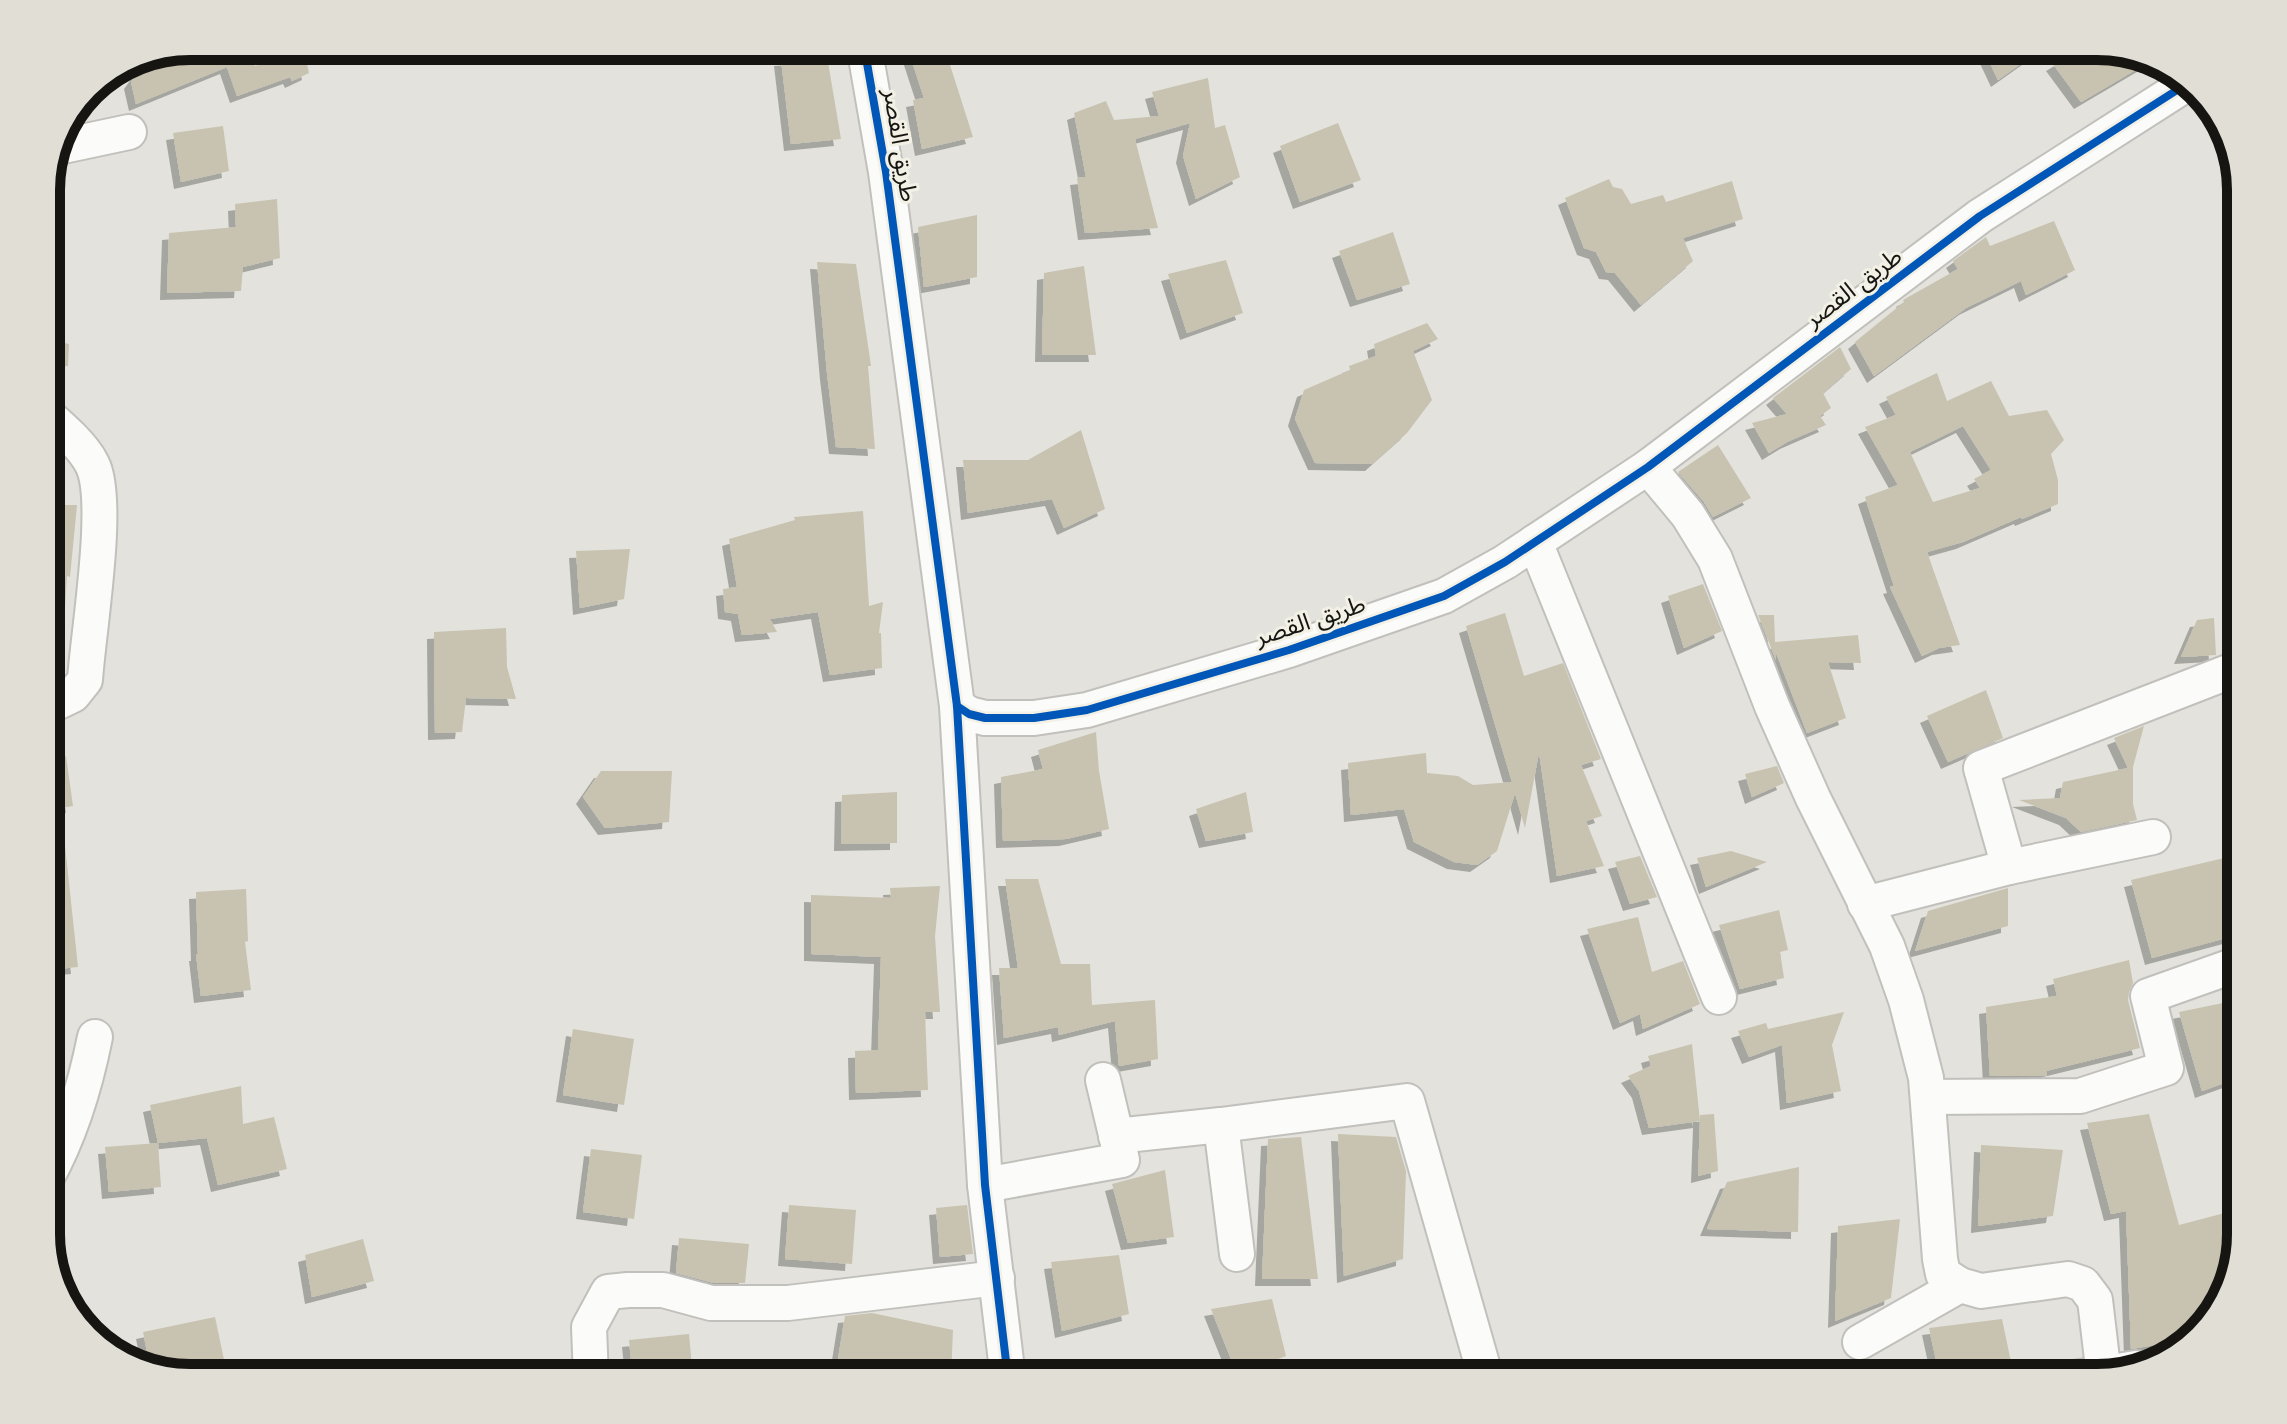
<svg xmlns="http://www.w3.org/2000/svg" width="2287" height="1424" viewBox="0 0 2287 1424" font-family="'PT Sans','Noto Sans Arabic',sans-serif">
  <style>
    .building { fill: #c8c3b0; fill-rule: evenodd; filter: url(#shadow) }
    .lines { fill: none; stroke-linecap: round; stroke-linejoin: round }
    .minor-casing { stroke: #c1c0bc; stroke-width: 38 }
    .minor { stroke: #fbfbfa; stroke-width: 34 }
    .cycleway-casing { stroke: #f3f1e6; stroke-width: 13 }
    .cycleway { stroke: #0057b8; stroke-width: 8 }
    .labels { text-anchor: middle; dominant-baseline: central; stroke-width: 6; stroke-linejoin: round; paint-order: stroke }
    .street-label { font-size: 24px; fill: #161512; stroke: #f3f1e6 }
    .rim { fill: none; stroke: #161512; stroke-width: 10 }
  </style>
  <defs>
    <filter id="shadow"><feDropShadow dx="-7" dy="7" stdDeviation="0" flood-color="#0004"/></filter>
  </defs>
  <rect width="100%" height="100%" fill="#e3e2dc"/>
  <!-- building -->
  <g class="building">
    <polygon points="190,46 277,46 250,58 255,66 304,51 309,73 292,81 290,77 237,96 227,67 136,104 131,82 142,67 136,57"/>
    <polygon points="907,46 944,46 973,137 922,149 913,100 924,98"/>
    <polygon points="1982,46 2046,46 1998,80"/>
    <polygon points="2083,46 2097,46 2149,62 2081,102 2053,64"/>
    <polygon points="827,56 841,139 791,144 781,59"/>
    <polygon points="1208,78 1215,128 1225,125 1240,177 1196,199 1183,156 1190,123 1135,139 1158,228 1085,233 1077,178 1086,177 1074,113 1106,101 1114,120 1159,116 1152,92"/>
    <polygon points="1338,123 1361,180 1300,202 1280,146"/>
    <polygon points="223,126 229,171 181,182 173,133"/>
    <polygon points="1609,179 1613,187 1622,189 1631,204 1663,195 1666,202 1732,181 1743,219 1683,238 1693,261 1641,305 1615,273 1606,272 1596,252 1584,248 1565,198"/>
    <polygon points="277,199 280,258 243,267 241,291 167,293 169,233 236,227 235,204"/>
    <polygon points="977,215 977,277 924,287 918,227"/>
    <polygon points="2054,221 2075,270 2026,295 2021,281 1966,308 1874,376 1855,342 1904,302 1903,300 1958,269 1953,261 1986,237 1990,246"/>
    <polygon points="1393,232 1410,284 1357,300 1339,251"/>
    <polygon points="1226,260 1243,313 1187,333 1168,274"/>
    <polygon points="817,262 856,264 871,366 868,366 875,449 836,447 827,373"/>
    <polygon points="1084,266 1096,355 1042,355 1044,273"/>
    <polygon points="1427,323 1438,339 1413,351 1432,400 1407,433 1372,464 1315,463 1295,419 1304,390 1350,370 1349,366 1376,356 1374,344"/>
    <polygon points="46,339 69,344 68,366 46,368"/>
    <polygon points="1840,347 1851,369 1823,393 1831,408 1820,416 1826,425 1787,442 1769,453 1752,423 1787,414 1773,398"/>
    <path d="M1937,373l10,28 44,-20 18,35 38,-6 17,30 -13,14 7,26v24l-36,15 -1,-2 -58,25 -36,10 33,93 -21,3 -17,8 -32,-69 4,-1 -29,-89 33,-12 -33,-58 31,-12 -10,-18zM1963,426l28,44 -17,9 6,9 -47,14 -23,-50z"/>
    <polygon points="1081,430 1105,509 1064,528 1052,499 968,513 963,460 1028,460"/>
    <polygon points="1718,445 1751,498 1713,517 1704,502 1678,472"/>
    <polygon points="46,505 77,505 70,577 67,576 62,655 46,654"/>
    <polygon points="863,511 869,606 883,602 879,633 881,633 882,668 830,675 818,612 770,619 777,632 742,635 738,614 725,612 723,589 737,587 729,539 795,520 794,517"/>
    <polygon points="630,549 624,599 580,608 576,551"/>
    <polygon points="1703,584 1722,631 1684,648 1668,596"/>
    <polygon points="1505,613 1524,676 1563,663 1601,759 1581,765 1602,816 1586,821 1604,866 1557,876 1539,752 1525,828 1515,793 1497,851 1477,865 1454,862 1414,842 1404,809 1351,815 1348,763 1426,753 1427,773 1458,776 1473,785 1512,782 1466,626"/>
    <polygon points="1758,615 1774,615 1775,642 1858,635 1861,663 1828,662 1846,718 1807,733 1775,650 1776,660"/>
    <polygon points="2214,618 2216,655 2181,657 2197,620"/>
    <polygon points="506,628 507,667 516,699 466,698 462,732 435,733 434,632"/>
    <polygon points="1986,690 2003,738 1948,762 1927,716"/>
    <polygon points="2144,726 2133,767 2133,804 2137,820 2081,832 2066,818 2019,800 2060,798 2063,782 2128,768 2114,738"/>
    <polygon points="1096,732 1099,771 1109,829 1066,839 1003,841 1001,777 1043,769 1038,750"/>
    <polygon points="66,756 73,806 61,808 78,967 46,970 46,759"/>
    <polygon points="1777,766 1784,783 1752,797 1745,774"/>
    <polygon points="601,771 672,771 669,822 605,828 583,797"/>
    <polygon points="897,792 897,843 841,844 842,795"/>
    <polygon points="1246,792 1253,832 1206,841 1196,809"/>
    <polygon points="1731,851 1767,862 1706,887 1697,858"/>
    <polygon points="2241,854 2241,934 2152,958 2131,880"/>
    <polygon points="1640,856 1657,897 1630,904 1615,862"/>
    <polygon points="1005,879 1038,879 1061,964 1090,964 1092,1005 1155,1000 1158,1059 1119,1066 1115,1021 1059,1035 1058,1027 1004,1038 999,968 1018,968"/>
    <polygon points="940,886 935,936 940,1012 925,1012 928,1090 856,1093 855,1051 878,1050 881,957 811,954 811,895 891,898 890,888"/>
    <polygon points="2008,888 2008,926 1915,951 1928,911"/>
    <polygon points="246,889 248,941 245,942 251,990 201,996 196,954 198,954 196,892"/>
    <polygon points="1779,910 1788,950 1780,952 1784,978 1740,989 1719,925"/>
    <polygon points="1638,917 1652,972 1683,961 1700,1004 1643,1029 1640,1014 1620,1023 1587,929"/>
    <polygon points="2129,960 2133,983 2129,992 2128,1000 2140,1048 2046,1071 2047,1076 1990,1076 1986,1007 2057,996 2053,979"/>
    <polygon points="2228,1002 2241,1031 2241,1077 2202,1091 2179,1012"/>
    <polygon points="1844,1012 1832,1045 1841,1091 1787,1103 1782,1045 1749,1057 1738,1031 1766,1023 1768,1029"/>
    <polygon points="573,1029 634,1039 624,1105 563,1095"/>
    <polygon points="1692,1044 1700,1121 1700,1115 1714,1114 1718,1171 1698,1176 1700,1121 1649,1128 1639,1091 1628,1076 1651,1066 1648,1056"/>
    <polygon points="241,1086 243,1124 274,1117 287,1169 218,1185 207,1138 158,1143 150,1105"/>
    <polygon points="2149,1114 2179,1225 2236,1210 2241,1234 2217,1313 2190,1339 2131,1349 2126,1211 2111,1214 2087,1123"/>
    <polygon points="1338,1134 1396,1137 1406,1171 1403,1259 1344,1276"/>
    <polygon points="1301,1137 1318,1279 1262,1279 1268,1139"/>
    <polygon points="158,1143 161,1187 109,1192 105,1147"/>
    <polygon points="1981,1145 2063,1150 2053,1216 1978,1226"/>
    <polygon points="591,1149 642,1155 634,1219 583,1212"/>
    <polygon points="1799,1167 1798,1232 1707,1229 1727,1182"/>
    <polygon points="1165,1170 1174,1237 1128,1243 1112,1184"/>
    <polygon points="789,1205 856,1210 852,1264 785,1259"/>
    <polygon points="967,1205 973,1254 940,1257 936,1208"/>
    <polygon points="1900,1219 1891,1298 1835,1321 1838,1226"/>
    <polygon points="679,1238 749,1244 745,1283 714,1283 676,1273"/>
    <polygon points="363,1239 374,1281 312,1297 305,1255"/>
    <polygon points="1119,1255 1129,1314 1062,1331 1051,1262"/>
    <polygon points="1272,1299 1286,1356 1237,1374 1211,1309"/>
    <polygon points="872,1313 953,1330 951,1378 835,1378 845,1316"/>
    <polygon points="215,1317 226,1369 187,1377 150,1366 143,1332"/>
    <polygon points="2002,1319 2011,1362 1939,1374 1929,1328"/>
    <polygon points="689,1334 693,1378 633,1378 629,1340"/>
  </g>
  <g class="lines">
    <defs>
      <g id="minor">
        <polyline points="864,46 886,172 957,706 985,1185 1008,1378"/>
        <polyline points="63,146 129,132"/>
        <path d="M46,414c15,13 37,32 46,50 19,36 -4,169 -7,216l-12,15 -27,13"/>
        <polyline points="1648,467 1688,515 1715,559 1772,706 1813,798 1887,946 1906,1000 1926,1078 1940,1259 1943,1274 1960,1285 1981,1291 2068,1279 2083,1284 2095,1300 2104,1376"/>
        <polyline points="1535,542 1719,997"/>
        <polyline points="957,706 969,714 985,718 1034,718 1087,710 1289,650 1444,596 1505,562 1648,467 1980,216 2188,83"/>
        <polyline points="2009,867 1981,768 2241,667"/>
        <polyline points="1865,904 2009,867 2153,837"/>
        <polyline points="1928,1097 2080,1096 2166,1068 2148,996 2241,963"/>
        <polyline points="1221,1125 1407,1101 1486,1378"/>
        <polyline points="1116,1136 1221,1125 1237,1254"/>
        <path d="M46,1179c25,-45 39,-92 49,-142"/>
        <polyline points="985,1185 1122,1160 1103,1080"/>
        <polyline points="1860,1342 1960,1285"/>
        <polyline points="591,1378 589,1327 608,1292 628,1290 663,1290 711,1303 788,1303 997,1278"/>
        <polyline points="2074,1378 2136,1368"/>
      </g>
    </defs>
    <!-- minor casing -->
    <use href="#minor" class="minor-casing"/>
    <!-- minor -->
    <use href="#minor" class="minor"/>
    <defs>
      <g id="cycleway">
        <polyline points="864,46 886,172 957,706 985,1185 1008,1378"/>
        <polyline points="957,706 969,714 985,718 1034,718 1087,710 1289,650 1444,596 1505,562 1648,467 1980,216 2188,83"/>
      </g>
    </defs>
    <!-- cycleway casing -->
    <use href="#cycleway" class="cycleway-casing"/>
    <!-- cycleway -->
    <use href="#cycleway" class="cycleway"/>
  </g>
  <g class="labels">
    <!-- street labels -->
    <g class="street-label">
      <text transform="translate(901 145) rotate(81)">طريق القصر</text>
      <text transform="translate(1853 287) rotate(-37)">طريق القصر</text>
      <text transform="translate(1310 620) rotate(-18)">طريق القصر</text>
    </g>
  </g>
  <!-- crop -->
  <path d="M0 0H2287V1424H0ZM190 60H2097A130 130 0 0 1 2227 190V1234A130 130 0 0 1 2097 1364H190A130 130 0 0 1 60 1234V190A130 130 0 0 1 190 60Z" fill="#e1dfd5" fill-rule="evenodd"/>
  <path class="rim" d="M190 60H2097A130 130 0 0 1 2227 190V1234A130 130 0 0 1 2097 1364H190A130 130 0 0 1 60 1234V190A130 130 0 0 1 190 60Z"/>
</svg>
